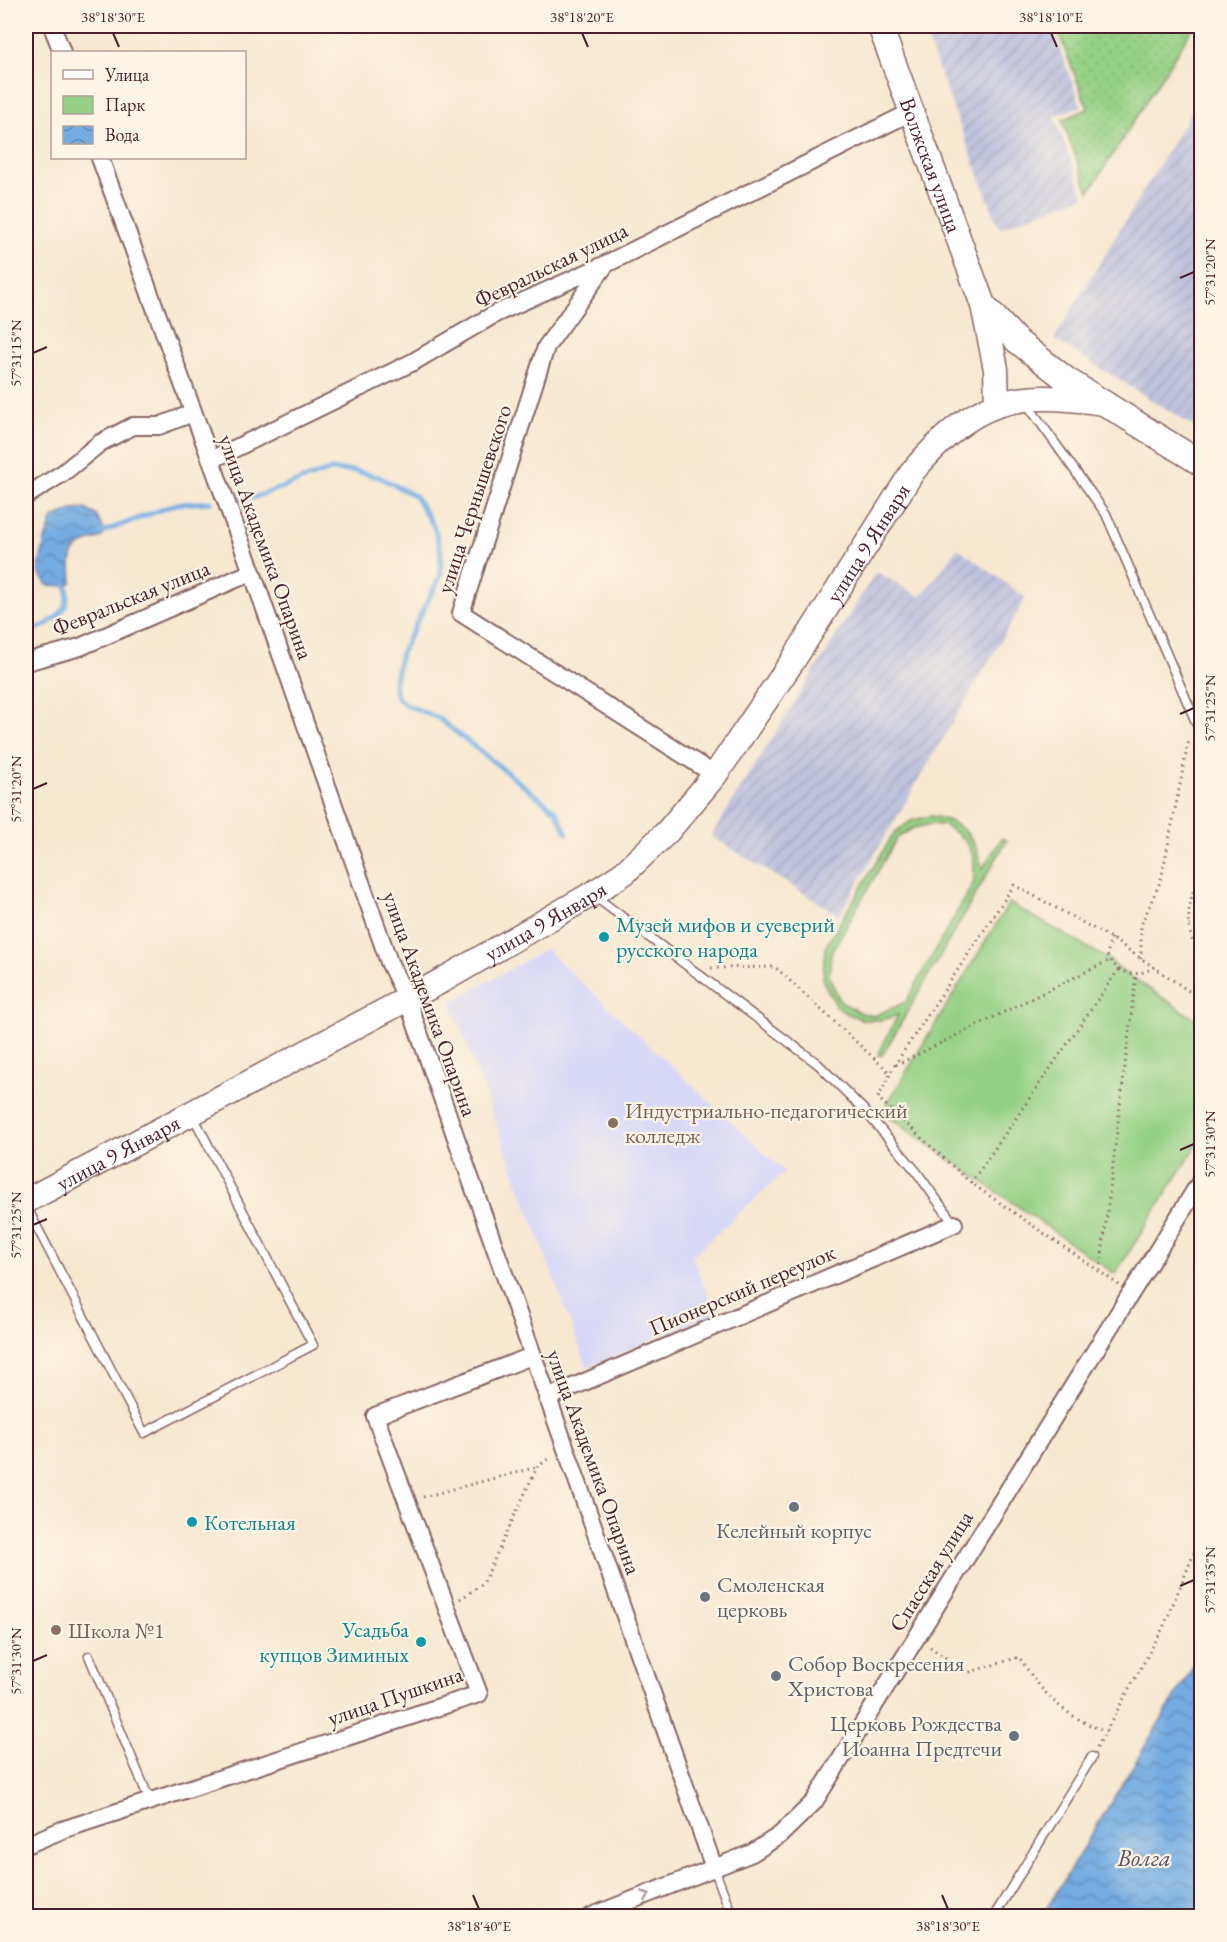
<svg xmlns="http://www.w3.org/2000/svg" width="1227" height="1942" viewBox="0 0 1227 1942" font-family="'EB Garamond',serif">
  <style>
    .built { fill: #d7d7f8 }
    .industrial { fill: url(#industrial-furrows) }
    .green { fill: #94d085; stroke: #6f7858; stroke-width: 1.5; fill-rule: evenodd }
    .garden { fill: url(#garden-dots); stroke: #6f7858; stroke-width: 1.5 }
    .water { fill: url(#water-waves); stroke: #5e6687; stroke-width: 1.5 }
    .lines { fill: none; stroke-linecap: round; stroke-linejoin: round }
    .stream { stroke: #73ace3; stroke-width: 5 }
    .lane-casing { stroke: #876565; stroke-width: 11 }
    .street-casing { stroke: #876565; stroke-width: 20 }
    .secondary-casing { stroke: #876565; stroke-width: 27 }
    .path { stroke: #876565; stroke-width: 3; stroke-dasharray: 1.5 4.5; stroke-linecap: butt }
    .lane { stroke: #fff; stroke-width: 8 }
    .street { stroke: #fff; stroke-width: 16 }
    .secondary { stroke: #fff; stroke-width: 24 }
    .oneway { stroke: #ae9aa0 }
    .ticks { fill: none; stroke: #4a1f2b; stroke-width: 2 }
    .culture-dot { fill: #0f9aa8; stroke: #fcf5e5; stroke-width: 2 }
    .education-dot { fill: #8d6e63; stroke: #fcf5e5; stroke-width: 2 }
    .worship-dot { fill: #6b7280; stroke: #fcf5e5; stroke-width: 2 }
    .labels { text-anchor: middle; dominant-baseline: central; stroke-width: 4.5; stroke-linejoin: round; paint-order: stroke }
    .street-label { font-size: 22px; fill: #4a1f2b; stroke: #fcf5e5 }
    .culture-label { font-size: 22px; fill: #0d838f; stroke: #fcf5e5; text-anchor: start }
    .education-label { font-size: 22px; fill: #785e54; stroke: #fcf5e5; text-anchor: start }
    .worship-label { font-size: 22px; fill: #5b616d; stroke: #fcf5e5; text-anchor: start }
    .water-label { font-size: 24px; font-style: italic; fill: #58506b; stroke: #fcf5e5 }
    .neatline { fill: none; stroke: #4a1f2b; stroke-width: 2 }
    .ticks-label { font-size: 15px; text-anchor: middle; fill: #4a1f2b }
  </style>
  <defs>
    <pattern id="industrial-furrows" width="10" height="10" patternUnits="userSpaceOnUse" patternTransform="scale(1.5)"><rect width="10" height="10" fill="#bfc2dd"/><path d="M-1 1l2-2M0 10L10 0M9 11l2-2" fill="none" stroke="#a6a6be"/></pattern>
    <pattern id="garden-dots" width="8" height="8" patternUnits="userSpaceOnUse" patternTransform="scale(1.5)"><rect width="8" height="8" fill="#94d085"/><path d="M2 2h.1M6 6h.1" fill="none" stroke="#81b273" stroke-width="1.8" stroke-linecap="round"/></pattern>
    <pattern id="water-waves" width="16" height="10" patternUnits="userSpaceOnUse" patternTransform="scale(1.5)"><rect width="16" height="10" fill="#73ace3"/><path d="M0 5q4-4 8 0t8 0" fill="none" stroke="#608bb8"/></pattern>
  </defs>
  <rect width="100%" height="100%" fill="#fcf5e5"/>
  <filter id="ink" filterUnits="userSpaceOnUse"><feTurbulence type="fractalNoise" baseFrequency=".0167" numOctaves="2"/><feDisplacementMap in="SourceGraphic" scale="12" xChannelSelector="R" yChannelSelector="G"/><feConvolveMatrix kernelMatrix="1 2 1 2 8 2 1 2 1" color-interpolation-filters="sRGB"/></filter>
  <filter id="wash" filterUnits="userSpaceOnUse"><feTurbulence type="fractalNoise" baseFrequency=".008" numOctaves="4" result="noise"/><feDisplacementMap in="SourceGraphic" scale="24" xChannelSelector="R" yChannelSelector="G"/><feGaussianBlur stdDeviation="1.35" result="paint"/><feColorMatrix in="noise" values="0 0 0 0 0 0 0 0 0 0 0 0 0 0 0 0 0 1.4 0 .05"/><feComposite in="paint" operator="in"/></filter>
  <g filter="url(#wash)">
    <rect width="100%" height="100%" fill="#f7e8d0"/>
    <!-- built -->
    <polygon class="built" points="546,949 785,1172 692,1256 715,1313 587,1368 451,1002"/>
    <!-- industrial -->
    <g class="industrial">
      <polygon points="922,26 1051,26 1081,106 1054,116 1084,196 999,228"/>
      <polygon points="1201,95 1201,431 1054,339"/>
      <polygon points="958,548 1026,598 839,915 711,836 876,572 921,597"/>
    </g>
    <!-- green -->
    <g class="green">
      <path d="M930,816c33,5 46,21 52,53l20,-31 5,2 -125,216 -4,-1 20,-40 -17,5h-18l-19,-8 -8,-7 -13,-24 2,-33 69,-115 17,-12zM932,824l12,1 20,14 10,18v25l-68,120 -32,14 -13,-3 -20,-11 -12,-25 2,-24 66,-115 16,-10z"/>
      <polygon points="1009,903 1110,960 1119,969 1201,1023 1201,1139 1115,1274 882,1112"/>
    </g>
    <!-- garden -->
    <polygon class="garden" points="1056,26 1194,26 1089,192 1062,120 1088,109"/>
    <!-- water -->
    <g class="water">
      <path d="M85,509l11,6 9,17 -3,5c-29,9 -33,13 -30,44l-5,5 -20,-1 -9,-14 7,-31 8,-22 19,-8z"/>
      <polygon points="1201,1654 1201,1916 1042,1916"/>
    </g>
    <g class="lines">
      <!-- stream -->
      <g class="stream">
        <polyline points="240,499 255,497 331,470 355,471 379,477 415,496 434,527 441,551 441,575 401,653 394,684 397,697 404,704 438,718 556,811 567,833"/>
        <polyline points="100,533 176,504 211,502"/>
        <path d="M26,633c23,-8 50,-21 39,-53"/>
      </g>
    </g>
  </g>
  <g filter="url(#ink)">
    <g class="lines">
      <defs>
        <g id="lane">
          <polyline points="1027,404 1106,514 1202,736"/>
          <polyline points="593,895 818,1064 864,1110 916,1171 954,1224"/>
          <polyline points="26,1206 144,1433 313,1345 193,1116"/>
          <polyline points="89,1656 150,1801"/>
          <polyline points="714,1868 732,1916"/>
          <polyline points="994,1916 1092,1757"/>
        </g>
        <g id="street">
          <polyline points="52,26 62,52"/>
          <polyline points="100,158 252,572 389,962 407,999 714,1868"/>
          <polyline points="606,264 546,347 461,613 715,775"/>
          <polyline points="211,460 413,362 495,314 606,264 911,112"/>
          <polyline points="26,496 63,473 100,443 133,426 159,426 193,413"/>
          <polyline points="26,662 80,647 252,572"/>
          <polyline points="547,1398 954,1224"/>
          <polyline points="26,1845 62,1830 479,1694 375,1416 532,1356"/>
          <polyline points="592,1916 752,1853 780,1835 814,1802 1202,1179"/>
        </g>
        <g id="secondary">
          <path id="s1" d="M880,26l103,279 13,64 1,35"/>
          <polyline points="983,305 1017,341 1067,380 1202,464"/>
          <path id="s2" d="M26,1201l417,-221 149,-86 32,-21 44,-42 47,-56 77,-113 121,-191c62,-72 99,-81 191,-68"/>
        </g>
      </defs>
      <!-- lane casing -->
      <use href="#lane" class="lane-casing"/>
      <!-- street casing -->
      <use href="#street" class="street-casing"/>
      <!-- secondary casing -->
      <use href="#secondary" class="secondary-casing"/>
      <!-- path -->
      <g class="path">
        <polyline points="1196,689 1202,665"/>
        <path d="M1202,876c-15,15 -20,64 0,77"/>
        <polyline points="1189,925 1202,920"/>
        <path d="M1111,938l-4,17c10,19 28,24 47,12"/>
        <polyline points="1141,959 1141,925 1161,880 1189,739"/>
        <polyline points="711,968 775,967 890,1073"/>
        <polyline points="896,1065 1110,960"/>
        <polyline points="971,1183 1119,969"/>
        <polyline points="1100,1271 1136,975"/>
        <polyline points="1119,1285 971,1183 878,1098 894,1066 1014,885 1111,938 1202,1000"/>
        <polyline points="423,1497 537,1467"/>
        <polyline points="460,1599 483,1584 537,1467 551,1457"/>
        <path d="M930,1647l37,26 52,-16c25,39 44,58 87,75"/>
        <polyline points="1097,1747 1163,1628 1202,1534"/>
      </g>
      <!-- lane -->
      <use href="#lane" class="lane"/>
      <!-- street -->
      <use href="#street" class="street"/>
      <!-- secondary -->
      <use href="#secondary" class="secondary"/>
    </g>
    <!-- one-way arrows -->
    <defs><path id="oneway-chevron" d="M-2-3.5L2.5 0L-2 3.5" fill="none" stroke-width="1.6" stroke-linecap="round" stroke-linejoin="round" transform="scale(1.5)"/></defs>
    <use class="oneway" href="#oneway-chevron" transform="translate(646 1895) rotate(-22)"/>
  </g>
  <!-- ticks -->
  <path class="ticks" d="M113,33l6,14M582,33l6,14M1051,33l6,14M1180,278l14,-6M33,353l14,-6M1180,714l14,-6M33,789l14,-6M1180,1150l14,-6M33,1225l14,-6M1180,1586l14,-6M33,1661l14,-6M473,1895l6,14M942,1895l6,14"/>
  <!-- markers -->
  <g class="culture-dot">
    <circle cx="604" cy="937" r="6"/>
    <circle cx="192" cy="1522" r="6"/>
    <circle cx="421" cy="1642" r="6"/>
  </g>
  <g class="education-dot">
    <circle cx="613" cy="1123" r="6"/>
    <circle cx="56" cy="1630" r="6"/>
  </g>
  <g class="worship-dot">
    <circle cx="794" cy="1507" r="6"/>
    <circle cx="705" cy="1597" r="6"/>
    <circle cx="776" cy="1676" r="6"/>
    <circle cx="1014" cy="1736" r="6"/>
  </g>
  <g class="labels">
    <!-- street labels -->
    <g class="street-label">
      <text stroke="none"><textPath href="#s1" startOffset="148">Волжская улица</textPath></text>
      <text transform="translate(551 265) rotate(-26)">Февральская улица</text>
      <text transform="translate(474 499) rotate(-72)">улица Чернышевского</text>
      <text stroke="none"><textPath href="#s2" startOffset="1094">улица 9 Января</textPath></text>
      <text transform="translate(266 547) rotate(70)">улица Академика Опарина</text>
      <text transform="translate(131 598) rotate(-22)">Февральская улица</text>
      <text stroke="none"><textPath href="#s2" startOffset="590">улица 9 Января</textPath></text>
      <text transform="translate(430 1004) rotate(70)">улица Академика Опарина</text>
      <text stroke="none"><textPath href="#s2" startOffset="104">улица 9 Января</textPath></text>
      <text transform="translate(742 1290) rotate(-23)">Пионерский переулок</text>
      <text transform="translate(594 1462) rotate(70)">улица Академика Опарина</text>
      <text transform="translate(931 1571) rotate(-58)">Спасская улица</text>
      <text transform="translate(395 1696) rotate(-19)">улица Пушкина</text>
    </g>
    <!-- culture labels -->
    <g class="culture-label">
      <text x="616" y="924">Музей мифов и суеверий<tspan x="616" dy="25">русского народа</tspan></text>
      <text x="204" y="1522">Котельная</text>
      <text x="409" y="1629" text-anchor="end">Усадьба<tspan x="409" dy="25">купцов Зиминых</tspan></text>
    </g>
    <!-- education labels -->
    <g class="education-label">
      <text x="625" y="1110">Индустриально-педагогический<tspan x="625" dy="25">колледж</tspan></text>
      <text x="68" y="1630">Школа №1</text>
    </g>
    <!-- worship labels -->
    <g class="worship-label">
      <text x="794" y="1530" text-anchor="middle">Келейный корпус</text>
      <text x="717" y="1584">Смоленская<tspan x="717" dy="25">церковь</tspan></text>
      <text x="788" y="1663">Собор Воскресения<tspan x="788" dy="25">Христова</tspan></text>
      <text x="1002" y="1723" text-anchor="end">Церковь Рождества<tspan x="1002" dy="25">Иоанна Предтечи</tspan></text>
    </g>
    <!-- water labels -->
    <g class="water-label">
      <text x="1144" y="1857">Волга</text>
    </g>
  </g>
  <!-- margin -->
  <rect width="1227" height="1942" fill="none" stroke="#fcf5e5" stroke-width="66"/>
  <!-- legend -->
  <rect x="51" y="51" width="195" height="108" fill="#fcf5e5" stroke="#b59f9b" stroke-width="1.5"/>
  <rect x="63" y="70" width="30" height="9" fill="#ffffff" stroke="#b59f9b" stroke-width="1.5"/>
  <text x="105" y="81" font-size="18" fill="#4a1f2b">Улица</text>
  <rect x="63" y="96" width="30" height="18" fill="#94d085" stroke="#b59f9b" stroke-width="1.5"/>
  <text x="105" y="111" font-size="18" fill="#4a1f2b">Парк</text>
  <rect x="63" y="126" width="30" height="18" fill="url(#water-waves)" stroke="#b59f9b" stroke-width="1.5"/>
  <text x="105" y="141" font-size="18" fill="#4a1f2b">Вода</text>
  <rect x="33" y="33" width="1161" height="1876" class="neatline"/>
  <g class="ticks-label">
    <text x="113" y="22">38°18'30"E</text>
    <text x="582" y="22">38°18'20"E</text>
    <text x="1051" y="22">38°18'10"E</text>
    <text transform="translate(1210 272) rotate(-90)" y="5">57°31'20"N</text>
    <text transform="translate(16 353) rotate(-90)" y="5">57°31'15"N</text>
    <text transform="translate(1210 708) rotate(-90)" y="5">57°31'25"N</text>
    <text transform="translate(16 789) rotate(-90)" y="5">57°31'20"N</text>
    <text transform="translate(1210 1144) rotate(-90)" y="5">57°31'30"N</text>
    <text transform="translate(16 1225) rotate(-90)" y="5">57°31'25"N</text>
    <text transform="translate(1210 1580) rotate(-90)" y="5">57°31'35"N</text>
    <text transform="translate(16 1661) rotate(-90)" y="5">57°31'30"N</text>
    <text x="479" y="1931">38°18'40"E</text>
    <text x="948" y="1931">38°18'30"E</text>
  </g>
</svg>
